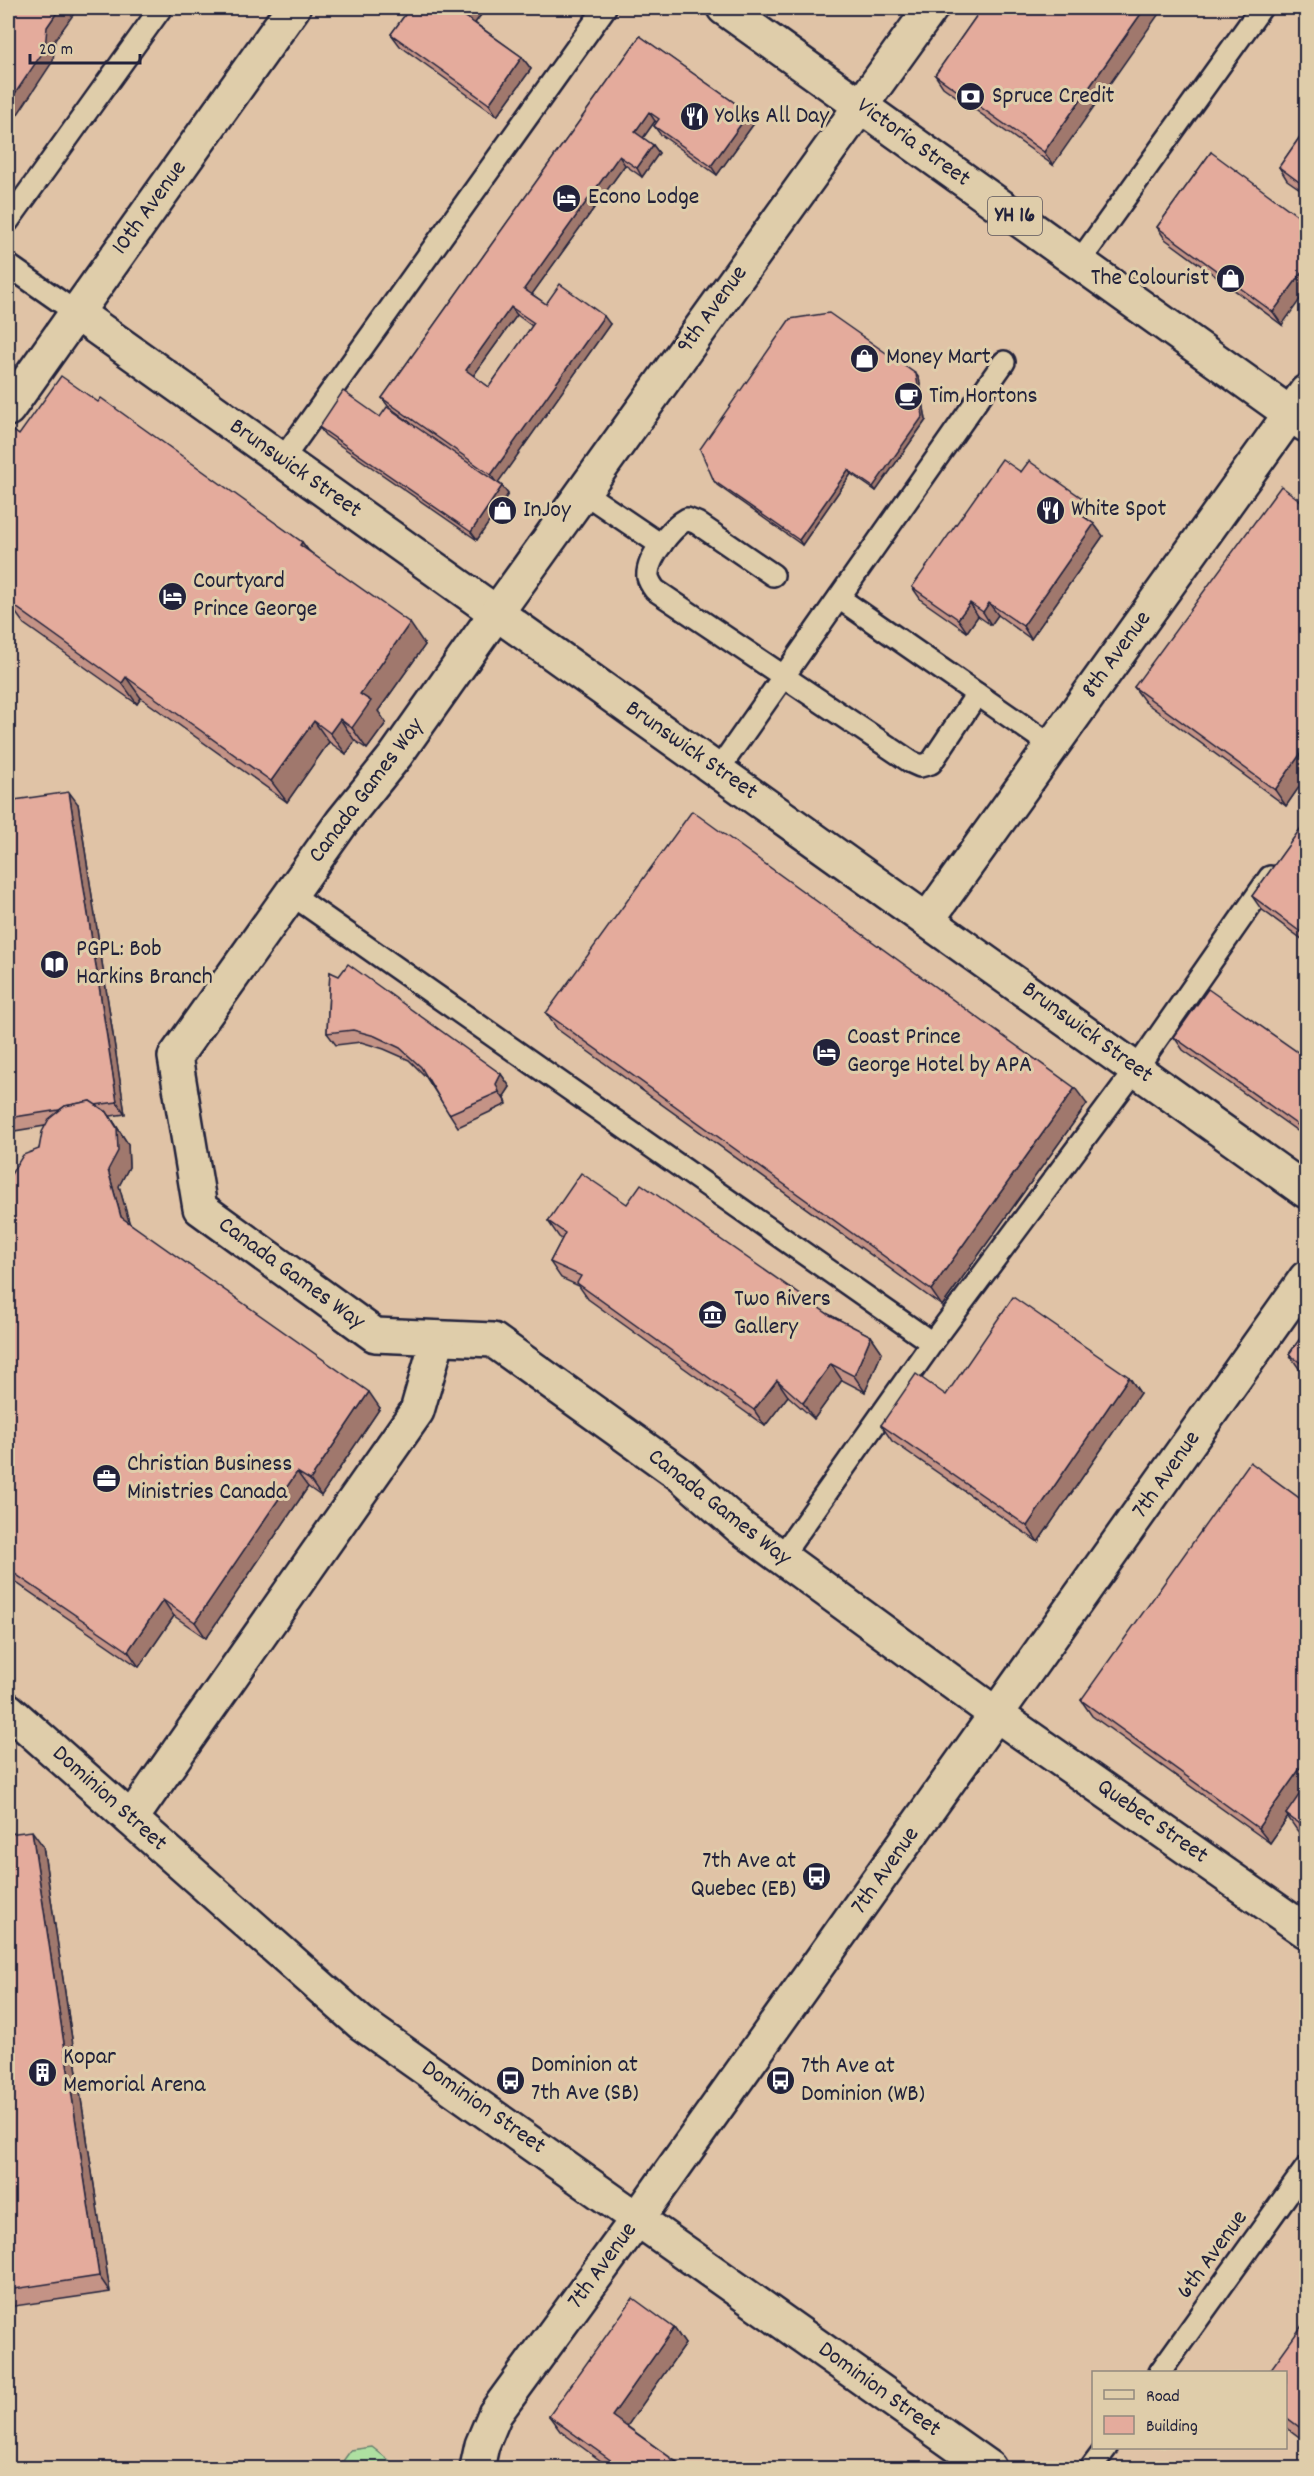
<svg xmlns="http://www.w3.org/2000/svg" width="1314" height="2476" viewBox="0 0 1314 2476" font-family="Dekko,sans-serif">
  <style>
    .built { fill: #e0c3a6; fill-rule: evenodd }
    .green { fill: #aee0a1; stroke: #68816e; stroke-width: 1.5 }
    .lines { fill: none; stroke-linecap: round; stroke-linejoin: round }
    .lane-casing { stroke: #22223b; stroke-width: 26 }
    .street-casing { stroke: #22223b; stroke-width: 38 }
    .secondary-casing { stroke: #22223b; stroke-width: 38 }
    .highway-casing { stroke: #22223b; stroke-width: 38 }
    .lane { stroke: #dfcdaa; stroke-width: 21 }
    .street { stroke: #dfcdaa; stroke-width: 33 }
    .secondary { stroke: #dfcdaa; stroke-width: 33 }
    .highway { stroke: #dfcdaa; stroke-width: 33 }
    .wall { fill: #c49386; stroke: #22223b; stroke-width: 1.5; fill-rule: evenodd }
    .shaded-wall { fill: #a0786d; stroke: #22223b; stroke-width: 1.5 }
    .building { fill: #e4ab9c; stroke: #22223b; stroke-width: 1.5; fill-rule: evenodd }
    .labels { text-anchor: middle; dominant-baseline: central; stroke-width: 6; stroke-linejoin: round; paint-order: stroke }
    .shield { fill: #dfcdaa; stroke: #5b555c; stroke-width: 1.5 }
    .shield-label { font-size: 22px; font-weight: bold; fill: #22223b }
    .poi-label { font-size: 24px; fill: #22223b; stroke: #dfcdaa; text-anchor: start }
    .street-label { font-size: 24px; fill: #22223b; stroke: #dfcdaa }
  </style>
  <rect width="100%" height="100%" fill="#dfcdaa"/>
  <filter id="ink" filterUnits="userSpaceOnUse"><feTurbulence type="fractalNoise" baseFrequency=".0167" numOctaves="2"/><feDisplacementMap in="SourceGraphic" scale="12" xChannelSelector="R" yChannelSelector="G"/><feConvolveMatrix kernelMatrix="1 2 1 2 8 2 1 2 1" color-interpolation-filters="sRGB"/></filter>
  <g filter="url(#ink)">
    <!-- built -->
    <path class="built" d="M8,8h1298v2460h-1298zM1094,2372h192v76h-192z"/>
    <!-- green -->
    <polygon class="green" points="372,2447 399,2468 338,2468 351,2450"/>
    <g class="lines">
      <defs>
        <g id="lane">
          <polyline points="8,221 161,8"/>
          <polyline points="1079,262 1261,8"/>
          <polyline points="8,265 75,312"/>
          <polyline points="282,460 605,8"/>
          <polyline points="583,492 661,545"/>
          <path d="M773,575l-76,-52 -10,-4c-15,8 -41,40 -39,58 1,4 4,9 7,13l256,172 9,4 11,-3 46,-69"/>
          <polyline points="839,598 1052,746"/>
          <polyline points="718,770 1004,362"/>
          <polyline points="291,894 932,1343"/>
          <polyline points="781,1557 932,1343 1136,1069 1270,877"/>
          <polyline points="1160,2372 1306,2168"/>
          <polyline points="1091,2468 1106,2448"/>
        </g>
        <g id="street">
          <polyline points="75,312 1306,1191"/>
          <polyline points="8,409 293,8"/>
          <polyline points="497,612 396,755 342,822 175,1057 200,1208 375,1335 493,1340 681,1475 740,1527 997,1715 1306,1931"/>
          <polyline points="928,919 1306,392"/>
          <polyline points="131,1819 417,1411 438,1338"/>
          <polyline points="477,2468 482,2445 495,2414 638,2218"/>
        </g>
        <g id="secondary">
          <polyline points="497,612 931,8"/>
          <polyline points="8,1710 361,2023 989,2468"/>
          <polyline points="638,2218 1306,1278"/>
        </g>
        <polyline id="highway" points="724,8 1306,425"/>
      </defs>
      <!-- lane casing -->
      <use href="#lane" class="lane-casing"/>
      <!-- street casing -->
      <use href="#street" class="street-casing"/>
      <!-- secondary casing -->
      <use href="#secondary" class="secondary-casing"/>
      <!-- highway casing -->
      <use href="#highway" class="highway-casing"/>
      <!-- lane -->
      <use href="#lane" class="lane"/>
      <!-- street -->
      <use href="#street" class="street"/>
      <!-- secondary -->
      <use href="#secondary" class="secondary"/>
      <!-- highway -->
      <use href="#highway" class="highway"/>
    </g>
    <!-- wall -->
    <g class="wall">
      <polygon points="410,8 486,8 475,23 522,57 531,69 497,116 400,46 391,34"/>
      <polygon points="982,8 1053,165 943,87 935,75"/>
      <path d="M640,36l109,77 6,9 -38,53 -57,-41 -6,-8 3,-4 -2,-1 -12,17 10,7 6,8 -17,24 -17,-12 -93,129 14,10 64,20 -112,158 4,4 6,8 -31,46 -152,-105 -6,-8 61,-10 31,6 -23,-17 -6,-8zM517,315l15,11 -43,61 -16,-11z"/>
      <polygon points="1306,128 1306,193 1287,180 1279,167"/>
      <polygon points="1211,152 1282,325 1165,239 1157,227"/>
      <polygon points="919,378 926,420 876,491 851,474 802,545 717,485 714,481"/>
      <polygon points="98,402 302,542 308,550 425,645 378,711 386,723 367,749 355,741 346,754 329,742 287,802 141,698 137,704 24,624 8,602 8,427 19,435"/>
      <polygon points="1021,472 1082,498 1091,511 1086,518 1094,524 1103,536 1031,639 998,615 991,625 978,616 967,632 921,600 912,587"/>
      <polygon points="1306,505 1306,777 1286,806 1145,702 1134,687"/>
      <polygon points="8,801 78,804 125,1114 110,1116 128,1144 129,1167 119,1186 129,1223 380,1408 321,1496 308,1487 206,1638 174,1616 139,1667 8,1577 8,1179 39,1149 45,1126 8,1132"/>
      <polygon points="1306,821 1306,942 1261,909 1252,896"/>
      <polygon points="330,972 501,1074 510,1087 504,1096 507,1104 458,1127 426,1077 409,1060 384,1049 361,1042 336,1045 327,1033"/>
      <polygon points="546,1013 1087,1104 942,1306 557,1029"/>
      <polygon points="1174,1037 1306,1058 1306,1137 1183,1050"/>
      <polygon points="627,1204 828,1314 871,1336 882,1352 865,1392 842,1380 814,1419 788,1396 765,1426 588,1299 579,1286 561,1278 550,1262 562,1239 559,1237 548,1221"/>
      <polygon points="1306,1330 1306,1375 1300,1370 1289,1354"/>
      <polygon points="1129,1377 1140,1393 1038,1542 892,1441 881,1425 946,1395"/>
      <polygon points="1306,1503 1306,1839 1301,1836 1288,1817 1270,1843 1092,1716 1081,1700"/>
      <polygon points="8,1834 43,1846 110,2292 8,2307"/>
      <polygon points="1306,2320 1306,2442 1286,2427 1286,2373"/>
      <polygon points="674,2328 685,2344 627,2426 686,2469 612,2469 560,2431 549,2416"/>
    </g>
    <!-- shaded-wall -->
    <g class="shaded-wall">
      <polygon points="60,8 78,8 55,40 53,61 8,129 8,104 47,27"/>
      <polygon points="469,8 486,8 472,27 463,15"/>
      <polygon points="1145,8 1163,8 1053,165 1044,152"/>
      <polygon points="522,57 531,69 497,116 489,104"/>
      <polygon points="649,112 655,121 641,141 635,132"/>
      <polygon points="749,113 755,122 717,175 711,166"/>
      <polygon points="653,145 659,153 642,177 637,168"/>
      <polygon points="619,156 625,165 530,297 524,289"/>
      <polygon points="1306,267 1306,291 1282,325 1273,312"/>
      <polygon points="511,307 517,315 471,379 466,370"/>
      <polygon points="604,316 610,324 497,484 491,475"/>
      <polygon points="916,374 919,378 926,420 876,491 873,487"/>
      <polygon points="848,470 851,474 802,545 799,540"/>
      <polygon points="502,486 508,494 477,540 471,532"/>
      <polygon points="1082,498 1091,511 1083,522 1074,510"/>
      <polygon points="1094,524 1103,536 1031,639 1023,626"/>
      <polygon points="302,542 318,564 300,545"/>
      <polygon points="970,603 978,616 967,632 958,619"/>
      <polygon points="989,603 998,615 991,625 983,612"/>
      <polygon points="410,623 425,645 378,711 386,723 367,749 352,728 360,694"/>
      <polygon points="126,677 141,698 137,704 122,683"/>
      <polygon points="340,719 355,741 346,754 330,733"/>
      <polygon points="314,721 329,742 287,802 271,781"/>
      <polygon points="1306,746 1306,777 1286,806 1275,790"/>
      <polygon points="69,792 78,804 125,1114 117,1102"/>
      <polygon points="501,1074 510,1087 504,1096 507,1104 499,1092 496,1084"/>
      <polygon points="1075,1088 1087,1104 942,1306 931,1290"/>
      <polygon points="107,1112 128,1144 129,1167 119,1186 132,1232 121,1217 108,1170"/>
      <polygon points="871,1336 882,1352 865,1392 854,1376"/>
      <polygon points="831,1364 842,1380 814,1419 803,1403"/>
      <polygon points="1129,1377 1140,1393 1038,1542 1027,1526"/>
      <polygon points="777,1380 788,1396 765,1426 754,1410"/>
      <polygon points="369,1392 380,1408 321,1496 310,1480"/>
      <polygon points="297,1472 308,1487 206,1638 195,1622"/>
      <polygon points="163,1600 174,1616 139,1667 128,1651"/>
      <polygon points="1306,1760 1306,1792 1286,1814 1288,1817 1270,1843 1258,1828"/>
      <polygon points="32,1831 43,1846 110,2292 99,2276"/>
      <polygon points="674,2328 685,2344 623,2432 612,2416"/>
    </g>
    <!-- building -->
    <g class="building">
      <polygon points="8,8 60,8 47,27 45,49 8,104"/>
      <polygon points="410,8 469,8 463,15 522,57 489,104 391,34"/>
      <polygon points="982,8 1145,8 1044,152 935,75"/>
      <path d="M640,36l109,77 -38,53 -57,-40 5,-7 -10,-7 -14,20 18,13 -16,23 -18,-12 -95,133 22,15 14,-20 44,32 -113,159 -109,-77zM511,307l23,16 -45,64 -23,-17z"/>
      <polygon points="1306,128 1306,187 1279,167"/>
      <polygon points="1211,152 1306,222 1306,267 1273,312 1157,227"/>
      <polygon points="829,313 916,374 923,416 873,487 848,470 799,540 714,481 700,449 790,319"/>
      <polygon points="61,376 98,402 101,398 302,542 300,545 410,623 360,694 371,701 352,728 340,719 330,733 314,721 271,781 126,677 122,683 9,602 14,595 8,591 8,427 19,435"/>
      <polygon points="343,391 380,417 387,407 502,486 471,532 319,427"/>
      <polygon points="1002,459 1021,472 1029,461 1082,498 1074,510 1094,524 1023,626 989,603 983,612 970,603 958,619 912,587"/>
      <polygon points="1281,486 1306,505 1306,746 1275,790 1134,687"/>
      <polygon points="69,792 117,1102 95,1105 90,1101 65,1106 59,1110 8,1118 8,801"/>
      <polygon points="692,811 1075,1088 931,1290 546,1013"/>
      <polygon points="1306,821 1306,936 1252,896"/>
      <polygon points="348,964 501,1074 496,1084 499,1092 449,1114 421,1067 400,1048 375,1036 353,1030 327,1033 330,972 339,976"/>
      <polygon points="1208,989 1306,1058 1306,1131 1174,1037"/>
      <polygon points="90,1101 107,1112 117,1128 118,1151 108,1170 121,1217 369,1392 310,1480 297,1472 195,1622 163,1600 128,1651 8,1569 8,1179 23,1155 39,1149 42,1132 49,1119 65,1106"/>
      <polygon points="581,1173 627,1204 641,1184 828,1314 871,1336 854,1376 831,1364 803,1403 777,1380 754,1410 577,1283 581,1276 550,1262 565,1233 548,1221"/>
      <polygon points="1013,1297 1129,1377 1027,1526 881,1425 916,1374 946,1395"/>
      <polygon points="1306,1330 1306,1367 1289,1354"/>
      <polygon points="1250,1462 1306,1503 1306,1760 1258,1828 1081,1700"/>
      <polygon points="1306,1785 1306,1829 1286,1814"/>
      <polygon points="32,1831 99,2276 8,2290 8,1834"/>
      <polygon points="633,2298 674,2328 612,2416 686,2469 623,2469 549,2416"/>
      <polygon points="1306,2320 1306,2432 1286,2417 1286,2373 1268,2373"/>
    </g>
  </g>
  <!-- icons -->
  <defs>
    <symbol id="bank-disc" viewBox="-11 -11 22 22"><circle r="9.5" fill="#22223b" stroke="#dfcdaa"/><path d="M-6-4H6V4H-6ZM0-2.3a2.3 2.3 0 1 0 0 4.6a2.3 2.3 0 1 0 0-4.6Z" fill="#fff"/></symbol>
    <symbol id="restaurant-disc" viewBox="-11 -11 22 22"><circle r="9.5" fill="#22223b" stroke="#dfcdaa"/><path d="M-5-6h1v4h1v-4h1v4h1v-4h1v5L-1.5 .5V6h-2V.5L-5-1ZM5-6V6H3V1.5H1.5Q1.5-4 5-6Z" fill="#fff"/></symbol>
    <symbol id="hotel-disc" viewBox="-11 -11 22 22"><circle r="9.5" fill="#22223b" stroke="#dfcdaa"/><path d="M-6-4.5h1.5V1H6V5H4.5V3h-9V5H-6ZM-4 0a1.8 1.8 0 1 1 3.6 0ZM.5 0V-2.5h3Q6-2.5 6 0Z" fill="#fff"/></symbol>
    <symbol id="shop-disc" viewBox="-11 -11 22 22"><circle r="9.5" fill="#22223b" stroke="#dfcdaa"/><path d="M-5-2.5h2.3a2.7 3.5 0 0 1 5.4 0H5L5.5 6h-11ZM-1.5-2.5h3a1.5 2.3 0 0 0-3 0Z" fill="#fff"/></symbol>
    <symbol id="cafe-disc" viewBox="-11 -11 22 22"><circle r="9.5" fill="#22223b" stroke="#dfcdaa"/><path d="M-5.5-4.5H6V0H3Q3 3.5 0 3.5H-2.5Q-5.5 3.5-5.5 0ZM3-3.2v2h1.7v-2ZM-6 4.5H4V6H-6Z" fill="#fff"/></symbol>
    <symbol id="library-disc" viewBox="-11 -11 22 22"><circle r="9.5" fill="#22223b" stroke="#dfcdaa"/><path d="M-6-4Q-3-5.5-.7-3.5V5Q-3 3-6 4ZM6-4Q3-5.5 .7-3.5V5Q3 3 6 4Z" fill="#fff"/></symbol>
    <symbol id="museum-disc" viewBox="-11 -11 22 22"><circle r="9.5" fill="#22223b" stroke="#dfcdaa"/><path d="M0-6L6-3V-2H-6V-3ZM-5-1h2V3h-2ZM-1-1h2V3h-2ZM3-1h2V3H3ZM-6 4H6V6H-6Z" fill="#fff"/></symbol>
    <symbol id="office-disc" viewBox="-11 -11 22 22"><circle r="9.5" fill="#22223b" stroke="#dfcdaa"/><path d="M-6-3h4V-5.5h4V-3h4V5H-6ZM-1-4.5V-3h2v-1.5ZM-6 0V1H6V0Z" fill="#fff"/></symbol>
    <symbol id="bus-disc" viewBox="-11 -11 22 22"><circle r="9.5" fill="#22223b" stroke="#dfcdaa"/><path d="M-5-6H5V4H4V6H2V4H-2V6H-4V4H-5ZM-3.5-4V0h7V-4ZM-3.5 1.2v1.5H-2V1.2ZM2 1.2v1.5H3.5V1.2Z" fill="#fff"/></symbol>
    <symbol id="building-disc" viewBox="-11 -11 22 22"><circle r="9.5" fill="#22223b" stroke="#dfcdaa"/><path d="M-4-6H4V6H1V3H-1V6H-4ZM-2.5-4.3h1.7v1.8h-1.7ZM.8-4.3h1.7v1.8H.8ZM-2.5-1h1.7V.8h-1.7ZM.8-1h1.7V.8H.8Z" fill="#fff"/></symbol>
  </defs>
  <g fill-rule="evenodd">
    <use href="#bank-disc" x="954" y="80" width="33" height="33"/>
    <use href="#restaurant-disc" x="678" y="100" width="33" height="33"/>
    <use href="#hotel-disc" x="550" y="182" width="33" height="33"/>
    <use href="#shop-disc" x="1214" y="262" width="33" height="33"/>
    <use href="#shop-disc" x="848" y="342" width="33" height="33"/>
    <use href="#cafe-disc" x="892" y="380" width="33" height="33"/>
    <use href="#restaurant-disc" x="1034" y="494" width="33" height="33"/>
    <use href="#shop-disc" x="486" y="494" width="33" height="33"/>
    <use href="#hotel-disc" x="156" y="580" width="33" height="33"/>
    <use href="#library-disc" x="38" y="948" width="33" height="33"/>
    <use href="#hotel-disc" x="810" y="1036" width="33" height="33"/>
    <use href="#museum-disc" x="696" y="1298" width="33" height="33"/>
    <use href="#office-disc" x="90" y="1462" width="33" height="33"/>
    <use href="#bus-disc" x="800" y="1860" width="33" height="33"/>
    <use href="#building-disc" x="26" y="2056" width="33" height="33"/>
    <use href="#bus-disc" x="494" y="2064" width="33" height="33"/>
    <use href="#bus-disc" x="764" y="2064" width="33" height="33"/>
  </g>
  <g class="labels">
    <!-- shield labels -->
    <rect class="shield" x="988" y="197" width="54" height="38" rx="4.5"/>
    <g class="shield-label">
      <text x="1015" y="216">YH 16</text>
    </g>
    <!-- poi labels -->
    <g class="poi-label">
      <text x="992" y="97">Spruce Credit</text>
      <text x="715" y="117">Yolks All Day</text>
      <text x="588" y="198">Econo Lodge</text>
      <text x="1209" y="279" text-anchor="end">The Colourist</text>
      <text x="886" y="358">Money Mart</text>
      <text x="929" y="397">Tim Hortons</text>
      <text x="1071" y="510">White Spot</text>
      <text x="523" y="511">InJoy</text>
      <text x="193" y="582">Courtyard<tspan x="193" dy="28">Prince George</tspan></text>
      <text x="76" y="950">PGPL: Bob<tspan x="76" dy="28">Harkins Branch</tspan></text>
      <text x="847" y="1038">Coast Prince<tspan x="847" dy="28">George Hotel by APA</tspan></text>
      <text x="734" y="1300">Two Rivers<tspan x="734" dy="28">Gallery</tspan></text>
      <text x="127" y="1465">Christian Business<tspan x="127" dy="28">Ministries Canada</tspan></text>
      <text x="796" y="1862" text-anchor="end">7th Ave at<tspan x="796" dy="28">Quebec (EB)</tspan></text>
      <text x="63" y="2058">Kopar<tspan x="63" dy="28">Memorial Arena</tspan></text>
      <text x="531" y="2066">Dominion at<tspan x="531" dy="28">7th Ave (SB)</tspan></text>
      <text x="801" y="2067">7th Ave at<tspan x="801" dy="28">Dominion (WB)</tspan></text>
    </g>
    <!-- street labels -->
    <g class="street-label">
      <text transform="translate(913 143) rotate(36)">Victoria Street</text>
      <text transform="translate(150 208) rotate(-54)">10th Avenue</text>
      <text transform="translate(713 310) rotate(-54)">9th Avenue</text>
      <text transform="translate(295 469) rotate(35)">Brunswick Street</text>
      <text transform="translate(1117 655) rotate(-54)">8th Avenue</text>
      <text transform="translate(691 751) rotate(35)">Brunswick Street</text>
      <text transform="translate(367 791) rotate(-53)">Canada Games Way</text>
      <text transform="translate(1087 1033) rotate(36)">Brunswick Street</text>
      <text transform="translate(291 1274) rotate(36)">Canada Games Way</text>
      <text transform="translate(1167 1475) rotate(-55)">7th Avenue</text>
      <text transform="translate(719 1508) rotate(38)">Canada Games Way</text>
      <text transform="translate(109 1799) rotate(42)">Dominion Street</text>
      <text transform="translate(1152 1822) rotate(35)">Quebec Street</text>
      <text transform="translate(886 1871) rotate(-55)">7th Avenue</text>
      <text transform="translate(483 2108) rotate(35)">Dominion Street</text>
      <text transform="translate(1213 2255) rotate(-54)">6th Avenue</text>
      <text transform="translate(603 2266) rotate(-54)">7th Avenue</text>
      <text transform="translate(879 2390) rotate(36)">Dominion Street</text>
    </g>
  </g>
  <!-- margin -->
  <rect width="1314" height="2476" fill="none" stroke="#dfcdaa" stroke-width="30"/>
  <rect x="15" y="15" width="1284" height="2446" fill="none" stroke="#22223b" stroke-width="2" filter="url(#ink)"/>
  <!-- legend -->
  <rect x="1092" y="2371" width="195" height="78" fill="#dfcdaa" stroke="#93897e" stroke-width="1.5"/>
  <rect x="1104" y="2390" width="30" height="9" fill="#dfcdaa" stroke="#93897e" stroke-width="1.5"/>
  <text x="1146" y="2401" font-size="18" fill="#22223b">Road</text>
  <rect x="1104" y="2416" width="30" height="18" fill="#e4ab9c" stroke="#93897e" stroke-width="1.5"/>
  <text x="1146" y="2431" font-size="18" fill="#22223b">Building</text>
  <!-- scale -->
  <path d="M30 54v9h110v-9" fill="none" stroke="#22223b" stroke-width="3"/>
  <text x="39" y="54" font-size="18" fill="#22223b" stroke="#dfcdaa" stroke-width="4.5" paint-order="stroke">20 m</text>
</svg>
